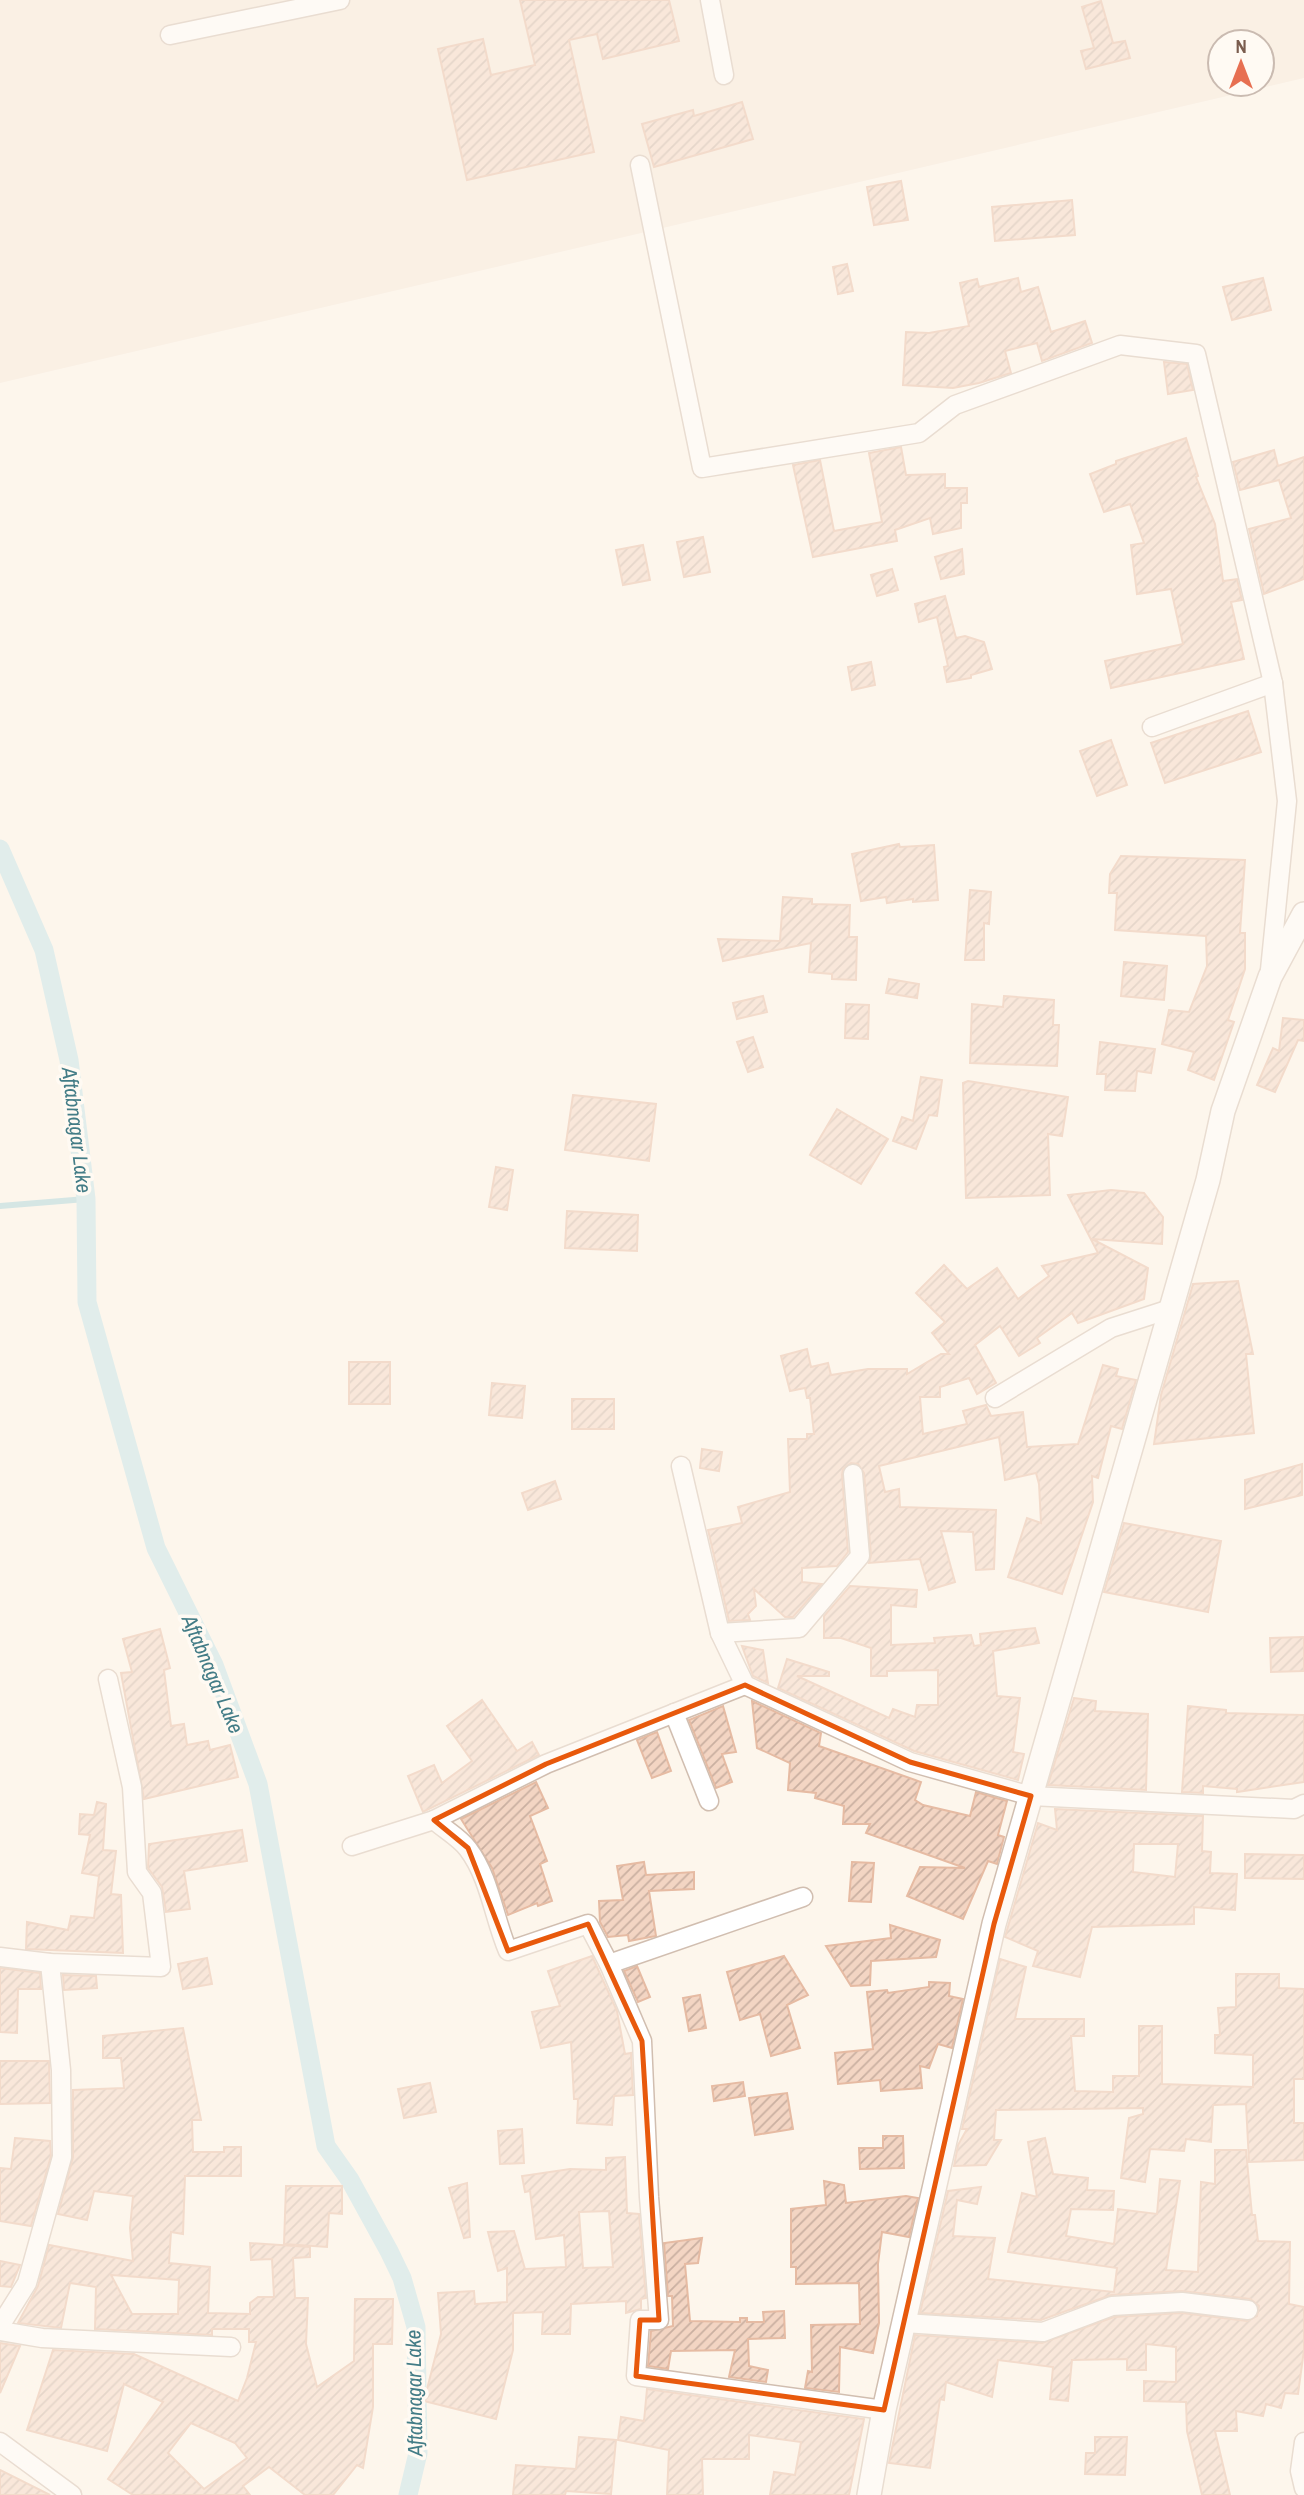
<svg xmlns="http://www.w3.org/2000/svg" width="1304" height="2495" viewBox="0 0 1304 2495" font-family="'Archivo Narrow',sans-serif">
  <style>
    .residential { fill: #f5e8da; fill-rule: evenodd }
    .lines { fill: none; stroke-linecap: round; stroke-linejoin: round }
    .stream { stroke: #a5d3da; stroke-width: 6 }
    .canal { stroke: #bfe3e8; stroke-width: 19 }
    .building { fill: url(#building-hatch); stroke: #e6bba3; stroke-width: 2; fill-rule: evenodd }
    .minor-casing { stroke: #d1beb0; stroke-width: 21 }
    .tertiary-casing { stroke: #d1beb0; stroke-width: 26 }
    .minor { stroke: #fff; stroke-width: 18 }
    .tertiary { stroke: #fff; stroke-width: 23 }
    .marked { fill: none; stroke: #e8590c; stroke-width: 5; stroke-linejoin: round }
    .labels { text-anchor: middle; dominant-baseline: central; stroke-width: 7; stroke-linejoin: round; paint-order: stroke }
    .water-label { font-size: 21px; font-style: italic; fill: #437c86; stroke: #fffaf3 }
  </style>
  <defs>
    <pattern id="building-hatch" width="6" height="6" patternUnits="userSpaceOnUse" patternTransform="scale(1.75)"><rect width="6" height="6" fill="#f3d5c3"/><path d="M-1 1l2-2M0 6l6-6M5 7l2-2" fill="none" stroke="#cab0a1"/></pattern>
  </defs>
  <rect width="100%" height="100%" fill="#fdf6ec"/>
  <!-- residential -->
  <path class="residential" d="M0,0h1304v78l-1304,305zM1220,42h42v42h-42z"/>
  <g class="lines">
    <!-- stream -->
    <polyline class="stream" points="0,1206 86,1199"/>
    <!-- canal -->
    <polyline class="canal" points="0,849 44,950 69,1060 86,1199 87,1302 156,1548 214,1665 258,1784 326,2146 350,2180 389,2251 402,2278 416,2327 418,2453 408,2495"/>
  </g>
  <!-- building -->
  <g class="building">
    <polygon points="520,0 669,0 679,41 603,59 597,34 569,40 594,152 467,180 438,49 483,39 491,75 535,65"/>
    <polygon points="1101,1 1113,43 1125,41 1130,58 1086,69 1081,51 1094,48 1082,7"/>
    <polygon points="742,102 753,139 654,167 642,124 693,110 694,116"/>
    <polygon points="901,181 908,220 874,225 867,187"/>
    <polygon points="1072,200 1075,235 995,241 992,207"/>
    <polygon points="847,264 853,291 838,294 833,267"/>
    <polygon points="1018,278 1021,292 1038,287 1051,332 1085,321 1092,343 1042,361 1037,343 1005,351 1011,373 979,383 953,388 903,385 906,332 929,333 969,326 960,283 977,279 979,287"/>
    <polygon points="1263,278 1271,310 1232,320 1223,287"/>
    <polygon points="1164,362 1187,364 1193,390 1168,394"/>
    <polygon points="1186,438 1198,476 1196,477 1215,524 1223,581 1237,579 1242,600 1231,602 1244,659 1111,688 1105,661 1183,644 1171,589 1137,594 1131,545 1144,543 1130,504 1104,512 1090,474 1116,464 1116,461"/>
    <polygon points="901,447 906,475 945,474 945,488 967,488 967,503 961,503 961,528 933,534 930,518 895,530 897,541 813,557 793,465 820,460 834,531 882,522 869,453"/>
    <polygon points="1274,450 1278,466 1304,457 1304,579 1264,594 1249,529 1291,518 1279,480 1240,490 1233,462"/>
    <polygon points="703,537 710,572 684,577 677,542"/>
    <polygon points="643,545 650,580 623,585 616,550"/>
    <polygon points="962,549 964,574 941,579 935,557"/>
    <polygon points="892,569 898,590 877,596 871,575"/>
    <polygon points="945,596 956,638 965,636 984,642 992,669 971,675 971,678 947,682 944,667 948,666 937,617 919,622 915,604"/>
    <polygon points="871,662 875,685 852,690 848,667"/>
    <polygon points="1248,711 1261,752 1165,783 1151,743"/>
    <polygon points="1111,740 1127,785 1097,796 1080,751"/>
    <polygon points="899,844 900,847 934,845 938,900 913,902 913,899 887,903 886,897 861,901 852,854"/>
    <polygon points="1121,856 1245,860 1240,933 1245,933 1245,969 1228,1020 1234,1022 1214,1080 1188,1070 1194,1052 1162,1044 1169,1010 1189,1012 1207,966 1206,936 1115,930 1117,893 1109,893 1110,874"/>
    <polygon points="970,890 991,892 989,924 984,923 984,960 965,960"/>
    <polygon points="783,897 812,899 812,904 850,905 849,937 857,937 856,980 832,979 832,974 809,972 811,943 723,961 718,939 780,941"/>
    <polygon points="1124,962 1167,966 1164,1000 1121,996"/>
    <polygon points="889,979 919,984 917,998 886,993"/>
    <polygon points="763,996 767,1012 737,1019 733,1003"/>
    <polygon points="1004,996 1054,1000 1053,1025 1059,1025 1057,1066 970,1063 972,1004 1003,1007"/>
    <polygon points="846,1004 869,1005 868,1039 845,1038"/>
    <polygon points="1283,1018 1304,1020 1304,1041 1298,1040 1275,1092 1257,1085 1273,1048 1279,1051"/>
    <polygon points="753,1037 763,1067 748,1072 737,1042"/>
    <polygon points="1100,1042 1155,1049 1151,1073 1137,1071 1135,1091 1105,1090 1106,1074 1097,1074"/>
    <polygon points="921,1077 942,1080 937,1116 929,1115 916,1149 893,1141 902,1117 913,1121"/>
    <polygon points="968,1081 1068,1097 1062,1136 1048,1134 1050,1195 966,1198 963,1083"/>
    <polygon points="573,1095 656,1104 649,1161 565,1150"/>
    <polygon points="837,1109 888,1139 861,1184 810,1155"/>
    <polygon points="496,1167 513,1170 507,1210 489,1207"/>
    <polygon points="1111,1190 1144,1193 1163,1217 1162,1244 1092,1239 1148,1268 1144,1299 1078,1323 1072,1313 1037,1338 1040,1343 1019,1356 1000,1326 975,1345 996,1383 977,1394 969,1378 940,1387 940,1397 920,1397 923,1434 967,1424 963,1411 986,1405 991,1416 1023,1412 1027,1447 1078,1444 1103,1365 1118,1369 1116,1376 1136,1380 1122,1429 1111,1426 1098,1478 1092,1476 1093,1502 1062,1594 1008,1577 1027,1518 1041,1523 1039,1484 1036,1473 1005,1480 999,1437 879,1466 885,1492 899,1489 900,1507 996,1510 994,1569 976,1570 973,1532 941,1531 955,1582 929,1590 920,1559 869,1563 871,1555 864,1473 858,1464 851,1463 843,1469 842,1475 848,1552 837,1566 802,1568 802,1582 822,1584 793,1617 785,1617 754,1589 756,1606 748,1614 750,1620 729,1621 708,1530 742,1523 738,1507 790,1492 788,1439 807,1439 807,1434 814,1434 810,1398 807,1398 805,1388 790,1391 781,1356 807,1349 811,1367 828,1363 831,1375 868,1369 907,1369 907,1374 941,1354 949,1354 932,1333 945,1322 916,1293 944,1265 967,1289 997,1268 1018,1299 1049,1276 1042,1266 1098,1253 1068,1195"/>
    <polygon points="567,1211 638,1215 637,1251 565,1248"/>
    <polygon points="1238,1281 1253,1354 1246,1354 1254,1433 1154,1444 1161,1395 1193,1284"/>
    <rect x="349" y="1362" width="41" height="42"/>
    <polygon points="492,1383 525,1386 522,1418 489,1415"/>
    <rect x="572" y="1399" width="42" height="30"/>
    <polygon points="702,1449 722,1452 719,1471 700,1468"/>
    <polygon points="1302,1464 1302,1495 1245,1509 1245,1480"/>
    <polygon points="555,1481 561,1499 528,1510 522,1493"/>
    <polygon points="1124,1523 1221,1541 1208,1612 1104,1592"/>
    <polygon points="850,1586 917,1590 916,1607 891,1605 891,1645 935,1643 934,1638 971,1635 974,1646 981,1645 980,1634 1035,1628 1039,1643 993,1651 997,1696 1020,1698 1013,1752 1024,1754 1018,1780 914,1751 778,1688 787,1659 829,1672 829,1676 797,1676 889,1718 893,1709 915,1717 917,1705 938,1705 938,1670 887,1671 887,1676 871,1676 871,1648 841,1638 824,1638 824,1616"/>
    <polygon points="160,1629 170,1668 164,1670 171,1726 184,1724 187,1745 208,1741 210,1750 230,1745 238,1777 144,1799 121,1673 132,1672 123,1639"/>
    <polygon points="1304,1637 1304,1671 1271,1672 1270,1638"/>
    <polygon points="742,1646 763,1650 768,1683 753,1676"/>
    <polygon points="1074,1698 1096,1701 1095,1711 1148,1714 1146,1790 1048,1785"/>
    <polygon points="482,1700 517,1751 532,1742 539,1755 423,1812 408,1776 434,1765 442,1783 472,1761 447,1726"/>
    <polygon points="752,1701 821,1733 819,1746 921,1782 915,1800 923,1805 970,1816 976,1792 1007,1801 998,1835 1004,1837 997,1864 988,1861 963,1919 907,1896 920,1867 965,1868 866,1833 870,1824 843,1824 844,1806 815,1798 816,1793 788,1790 790,1763 757,1748"/>
    <polygon points="723,1706 736,1752 722,1754 732,1782 716,1788 689,1720"/>
    <polygon points="1188,1706 1226,1710 1226,1713 1304,1715 1304,1782 1237,1792 1237,1789 1203,1786 1203,1793 1182,1792"/>
    <polygon points="657,1732 671,1771 652,1778 637,1740"/>
    <polygon points="536,1782 548,1808 530,1816 547,1861 540,1864 552,1901 538,1906 537,1903 508,1915 492,1868 461,1819"/>
    <polygon points="97,1802 106,1804 103,1850 116,1851 111,1894 121,1895 123,1953 26,1949 27,1922 68,1930 71,1916 94,1918 99,1876 82,1873 90,1835 79,1834 80,1814 94,1815"/>
    <path d="M1055,1809l148,7 -1,35 9,1 -1,21 27,1 -2,36 -41,-3v17l-102,3 -12,50 -47,-11 5,-15 -33,-14 33,-114 19,7zM1134,1844h44l-3,33 -42,-5z"/>
    <polygon points="242,1830 247,1861 184,1871 190,1909 166,1912 162,1887 148,1868 149,1844"/>
    <polygon points="1245,1854 1304,1855 1304,1879 1245,1878"/>
    <polygon points="644,1862 646,1875 694,1872 694,1889 649,1891 656,1936 629,1941 628,1935 608,1937 600,1922 599,1901 623,1900 617,1866"/>
    <polygon points="852,1862 874,1863 871,1902 849,1901"/>
    <polygon points="890,1925 940,1940 936,1957 871,1961 870,1985 851,1986 826,1946 891,1938"/>
    <polygon points="592,1956 617,2011 625,2054 631,2053 633,2095 614,2096 612,2125 577,2123 578,2099 574,2099 571,2042 541,2048 532,2012 560,2006 548,1971"/>
    <polygon points="784,1956 808,1995 787,2005 800,2048 771,2056 760,2014 740,2020 727,1972"/>
    <polygon points="207,1958 212,1984 183,1989 178,1964"/>
    <polygon points="1000,1959 1026,1967 1015,2019 1084,2019 1084,2036 1071,2036 1075,2091 1113,2092 1113,2076 1139,2076 1139,2026 1162,2026 1162,2084 1253,2087 1253,2055 1215,2053 1215,2035 1220,2035 1218,2008 1236,2007 1236,1974 1279,1974 1279,1988 1304,1989 1304,2079 1294,2079 1294,2123 1304,2123 1304,2160 1249,2162 1246,2104 1213,2105 1211,2142 1186,2139 1184,2151 1150,2149 1145,2182 1121,2178 1129,2118 1143,2114 1143,2108 996,2110 994,2140 1001,2140 986,2165 954,2166 958,2145 967,2129 962,2129"/>
    <polygon points="637,1966 650,1997 638,2002 624,1971"/>
    <polygon points="0,1968 40,1973 41,1989 18,1989 17,2033 0,2032"/>
    <polygon points="63,1975 96,1976 97,1988 64,1990"/>
    <polygon points="929,1982 950,1983 949,1996 963,1999 952,2048 938,2044 929,2068 920,2066 922,2088 881,2091 880,2080 838,2084 835,2053 873,2049 867,1992 887,1990 888,1993 929,1987"/>
    <polygon points="700,1995 706,2028 689,2031 683,1998"/>
    <path d="M183,2028l18,92h-9l1,32h31v-5h17v29h-56l-2,58 -12,-2 -2,31 41,4 -2,46 42,1v-11l8,-6h16l-2,-38 -21,1 -1,-17 60,4v10l-17,1 2,40h13l-2,46 11,43 37,-26 1,-62h38l-1,45h-19v63l-10,61 -6,-3 -24,30h-28l-36,-28 -26,19 7,9h-117l-25,-16 55,-77 -39,-18 -17,67 -80,-21 26,-80 81,4 104,47 9,-23 9,-36h-7v-13h-37v6l-117,-6 1,-42 -26,-4 -9,45 -43,-5 20,-37 11,-41 84,16 -3,-33 3,-32 -39,-5 -7,29 -29,-6 15,-57v-67l51,-2 -3,-30h-18v-22zM111,2275l68,5 -1,34h-46zM191,2423l44,20 12,15 -43,31 -36,-36z"/>
    <polygon points="0,2061 49,2061 50,2103 0,2104"/>
    <polygon points="743,2082 745,2096 714,2101 712,2086"/>
    <polygon points="430,2083 436,2112 404,2118 398,2089"/>
    <polygon points="787,2093 793,2129 755,2135 749,2098"/>
    <polygon points="522,2129 524,2163 500,2164 498,2131"/>
    <polygon points="883,2136 903,2136 904,2168 860,2169 859,2148 883,2148"/>
    <polygon points="15,2138 50,2141 51,2156 31,2226 0,2221 0,2168 11,2169"/>
    <polygon points="1045,2138 1053,2174 1088,2178 1087,2190 1114,2191 1113,2210 1071,2209 1066,2236 1114,2244 1118,2209 1157,2214 1160,2179 1180,2181 1166,2270 1198,2272 1201,2182 1215,2184 1215,2150 1246,2150 1252,2215 1255,2215 1258,2241 1290,2242 1289,2304 1304,2307 1304,2350 1298,2394 1285,2393 1281,2408 1266,2404 1263,2416 1236,2411 1237,2431 1215,2431 1230,2495 1202,2495 1187,2431 1186,2402 1144,2401 1144,2381 1176,2382 1176,2347 1146,2344 1146,2370 1127,2370 1127,2359 1072,2360 1068,2401 1050,2399 1053,2367 998,2360 992,2397 946,2382 944,2400 940,2399 930,2468 889,2463 915,2335 1042,2343 1114,2317 1182,2313 1247,2321 1257,2316 1259,2306 1250,2299 1182,2291 1111,2295 1041,2320 920,2313 948,2191 981,2187 977,2204 957,2200 953,2236 995,2238 988,2279 1114,2292 1117,2268 1008,2252 1022,2193 1037,2197 1028,2142"/>
    <path d="M625,2157l2,56 12,1 7,84 -5,1v10l-15,4v-12l-55,3 -1,30h-28l1,-22 -30,1v37l-17,69 -72,-18 17,-67 -3,-41 36,-2 1,13 32,-2v-34l-9,3 -10,-39 26,-1 11,38 41,-2 -2,-32 -28,4 -6,-48 -5,1 -3,-16 48,-7 36,1v-12zM609,2211l4,56 -30,1 -4,-56z"/>
    <polygon points="824,2181 844,2185 846,2203 906,2196 918,2198 909,2237 882,2232 878,2264 879,2323 873,2353 840,2347 839,2392 805,2388 808,2371 812,2372 811,2325 860,2324 859,2283 796,2284 796,2267 791,2267 791,2209 826,2205"/>
    <polygon points="467,2183 470,2237 464,2238 449,2188"/>
    <polygon points="286,2186 342,2186 342,2214 329,2213 327,2247 284,2244"/>
    <polygon points="702,2238 698,2263 685,2264 690,2321 740,2322 740,2318 747,2318 747,2322 764,2322 763,2312 784,2311 785,2338 748,2339 749,2366 768,2370 766,2382 729,2377 735,2350 671,2351 668,2369 648,2366 651,2331 673,2326 672,2296 668,2296 664,2243"/>
    <polygon points="0,2261 20,2265 11,2287 0,2286"/>
    <polygon points="0,2343 20,2346 0,2393"/>
    <polygon points="647,2389 864,2419 849,2495 770,2495 774,2472 795,2475 801,2442 749,2435 749,2459 702,2459 703,2495 667,2495 669,2450 618,2440 621,2417 644,2421"/>
    <polygon points="579,2437 616,2440 611,2494 566,2491 565,2495 513,2495 516,2465 576,2469"/>
    <polygon points="1095,2437 1127,2437 1125,2475 1085,2474 1086,2453 1095,2453"/>
    <polygon points="0,2470 50,2495 0,2495"/>
  </g>
  <g class="lines">
    <defs>
      <g id="minor">
        <polyline points="710,0 724,75"/>
        <polyline points="170,35 340,0"/>
        <polyline points="640,165 702,468 919,433 955,405 1120,345 1196,354 1273,683 1287,801 1270,970"/>
        <polyline points="1152,727 1273,683"/>
        <polyline points="995,1398 1111,1328 1170,1309"/>
        <polyline points="681,1466 720,1633 745,1685 910,1762 1031,1796 1294,1809 1304,1804"/>
        <polyline points="720,1633 799,1628 860,1556 853,1474"/>
        <polyline points="674,1713 709,1801"/>
        <path d="M434,1820c10,9 26,18 34,29 22,29 26,70 40,102l80,-27 21,40 33,77 7,156 10,123h-19l-4,56 248,34"/>
        <polyline points="352,1846 434,1820 546,1764 745,1685"/>
        <polyline points="0,1957 50,1963 161,1967 152,1893 137,1872 132,1787 108,1679"/>
        <polyline points="609,1964 803,1897"/>
        <polyline points="904,2323 1043,2332 1112,2306 1182,2302 1248,2310"/>
        <polyline points="0,2326 27,2283 62,2157 61,2070 50,1963"/>
        <polyline points="0,2331 42,2338 231,2347"/>
        <polyline points="0,2442 72,2495"/>
        <polyline points="1304,2442 1300,2471 1304,2488"/>
      </g>
      <polyline id="tertiary" points="869,2495 884,2410 994,1924 1208,1180 1223,1111 1270,977 1304,914"/>
    </defs>
    <!-- minor casing -->
    <use href="#minor" class="minor-casing"/>
    <!-- tertiary casing -->
    <use href="#tertiary" class="tertiary-casing"/>
    <!-- minor -->
    <use href="#minor" class="minor"/>
    <!-- tertiary -->
    <use href="#tertiary" class="tertiary"/>
  </g>
  <!-- marked area -->
  <path d="M0 0H1304V2495H0ZM745,1685l165,77 121,34 -37,128 -110,486 -248,-34 4,-56h19l-17,-279 -54,-117 -80,27 -40,-103 -34,-28 112,-56z" fill="#fdf6ec" fill-opacity=".55" fill-rule="evenodd"/>
  <path class="marked" d="M745,1685l165,77 121,34 -37,128 -110,486 -248,-34 4,-56h19l-17,-279 -54,-117 -80,27 -40,-103 -34,-28 112,-56z"/>
  <g class="labels">
    <!-- water labels -->
    <g class="water-label">
      <text transform="translate(77 1130) rotate(83)">Aftabnagar Lake</text>
      <text transform="translate(213 1674) rotate(67)">Aftabnagar Lake</text>
      <text transform="translate(414 2393) rotate(-91)">Aftabnagar Lake</text>
    </g>
  </g>
  <!-- north arrow -->
  <g transform="translate(1241 63)"><circle r="33" fill="#fffaf3" stroke="#cabbb1" stroke-width="2"/>
  <path d="M0-5L12 26L0 18L-12 26Z" fill="#e76f51"/>
  <text y="-10" font-size="19" font-weight="bold" text-anchor="middle" fill="#7a5c4d">N</text>
  </g>
</svg>
